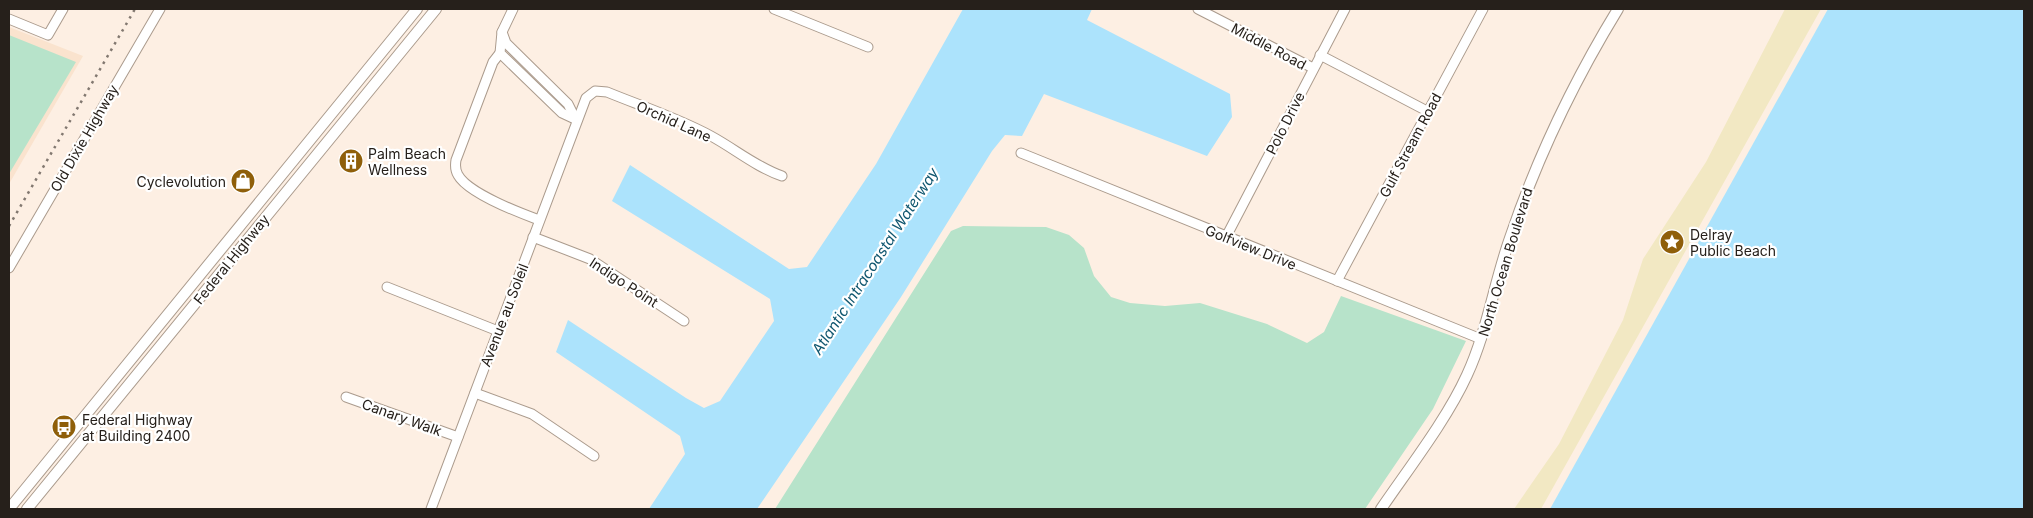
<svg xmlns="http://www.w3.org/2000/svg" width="2033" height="518" viewBox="0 0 2033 518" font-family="Inter,sans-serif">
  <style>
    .built { fill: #fae3ce }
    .green { fill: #b7e3ca }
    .sand { fill: #f2e8c3 }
    .water { fill: #ace3fc }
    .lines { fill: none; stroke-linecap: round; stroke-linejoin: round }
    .minor-casing { stroke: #ab9b8d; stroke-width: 11 }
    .major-casing { stroke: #ab9b8d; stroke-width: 12 }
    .minor { stroke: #fff; stroke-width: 9 }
    .major { stroke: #fff; stroke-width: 10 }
    .rail { stroke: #827870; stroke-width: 2.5; stroke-dasharray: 2.5 5; stroke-linecap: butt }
    .labels { text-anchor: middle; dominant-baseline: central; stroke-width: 4.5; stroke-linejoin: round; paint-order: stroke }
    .street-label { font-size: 14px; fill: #26201b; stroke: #fff }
    .poi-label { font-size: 14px; fill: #26201b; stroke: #fff; text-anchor: start }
    .water-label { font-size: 15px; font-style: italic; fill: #105770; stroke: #fff }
  </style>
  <rect width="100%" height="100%" fill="#fdefe3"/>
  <!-- built -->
  <polygon class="built" points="9,27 83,56 9,184"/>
  <!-- green -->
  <g class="green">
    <polygon points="9,35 76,62 9,174"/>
    <polygon points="963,226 1046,227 1069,235 1084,248 1094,276 1111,297 1130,303 1165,306 1200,303 1267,324 1307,343 1324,332 1341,296 1466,341 1433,409 1365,509 775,509 951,231"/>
  </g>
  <!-- sand -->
  <polygon class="sand" points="1785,9 1821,9 1541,509 1514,509 1559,444 1623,320 1643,259 1706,162"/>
  <!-- water -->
  <g class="water">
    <polygon points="963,9 1092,9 1087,20 1230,94 1232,117 1207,156 1044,94 1022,136 1005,135 992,151 901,297 757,509 649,509 685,454 680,436 556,352 568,320 686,398 704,408 720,401 774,321 770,299 612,201 630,165 789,269 807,267 876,164"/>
    <polygon points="1828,9 2024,9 2024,509 1550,509"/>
  </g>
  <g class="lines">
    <defs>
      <g id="minor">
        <polyline points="513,9 502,32 500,53 562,113 577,120"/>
        <polyline points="774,9 868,47"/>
        <polyline points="1198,9 1313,68"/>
        <polyline points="9,19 48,35 63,9"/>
        <polyline points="502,32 506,43 568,104 576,120"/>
        <path d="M500,53l-7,9 -37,98c-1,6 -1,10 2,15 10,18 62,38 81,45"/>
        <polyline points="1320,55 1427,111"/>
        <polyline points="1021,153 1481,339"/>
        <polyline points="533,237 590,259 684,321"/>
        <polyline points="1226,237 1345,9"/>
        <polyline points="9,268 160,9"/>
        <polyline points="1337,281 1483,9"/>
        <polyline points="387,287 498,331"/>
        <polyline points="475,393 532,414 594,456"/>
        <polyline points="346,397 458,437"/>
        <path d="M431,509l155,-411 9,-7 12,1c34,14 71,26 104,44 24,13 45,31 71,40"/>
      </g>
      <g id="major">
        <polyline points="9,509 417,9"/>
        <polyline points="27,509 436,9"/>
        <path d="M1381,509c28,-41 66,-90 86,-134 20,-43 27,-92 43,-137 27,-80 64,-157 108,-229"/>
      </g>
    </defs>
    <!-- minor casing -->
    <use href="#minor" class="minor-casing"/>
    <!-- major casing -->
    <use href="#major" class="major-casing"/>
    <!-- minor -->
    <use href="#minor" class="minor"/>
    <!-- major -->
    <use href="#major" class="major"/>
    <!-- rail -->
    <polyline class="rail" points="9,226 135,9"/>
  </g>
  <!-- icons -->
  <defs>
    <symbol id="building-disc" viewBox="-11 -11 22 22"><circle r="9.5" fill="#8f5f0a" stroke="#fff"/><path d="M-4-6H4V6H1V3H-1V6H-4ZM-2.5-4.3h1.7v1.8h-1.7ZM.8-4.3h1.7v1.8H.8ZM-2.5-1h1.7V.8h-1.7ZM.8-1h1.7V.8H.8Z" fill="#fff"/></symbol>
    <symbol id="shop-disc" viewBox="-11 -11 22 22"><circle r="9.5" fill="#8f5f0a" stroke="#fff"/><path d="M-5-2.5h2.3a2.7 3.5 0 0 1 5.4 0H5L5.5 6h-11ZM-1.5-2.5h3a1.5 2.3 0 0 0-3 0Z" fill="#fff"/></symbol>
    <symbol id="sight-disc" viewBox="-11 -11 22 22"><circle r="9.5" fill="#8f5f0a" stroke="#fff"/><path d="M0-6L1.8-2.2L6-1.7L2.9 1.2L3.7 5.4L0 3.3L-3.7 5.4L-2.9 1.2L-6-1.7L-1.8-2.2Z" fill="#fff"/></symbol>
    <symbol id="bus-disc" viewBox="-11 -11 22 22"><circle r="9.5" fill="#8f5f0a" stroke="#fff"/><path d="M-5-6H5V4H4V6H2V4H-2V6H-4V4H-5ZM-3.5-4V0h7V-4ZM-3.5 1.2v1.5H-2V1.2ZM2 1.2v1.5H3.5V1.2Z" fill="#fff"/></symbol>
  </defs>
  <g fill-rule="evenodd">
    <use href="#building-disc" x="337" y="147" width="28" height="28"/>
    <use href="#shop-disc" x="229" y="167" width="28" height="28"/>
    <use href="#sight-disc" x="1658" y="228" width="28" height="28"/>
    <use href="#bus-disc" x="50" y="413" width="28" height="28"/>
  </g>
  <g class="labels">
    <!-- street labels -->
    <g class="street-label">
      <text transform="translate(1269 46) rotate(28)">Middle Road</text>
      <text transform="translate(674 121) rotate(24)">Orchid Lane</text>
      <text transform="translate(1285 123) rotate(-63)">Polo Drive</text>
      <text transform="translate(84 138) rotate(-60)">Old Dixie Highway</text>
      <text transform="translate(1410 145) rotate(-62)">Gulf Stream Road</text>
      <text transform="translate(1251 247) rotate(22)">Golfview Drive</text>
      <text transform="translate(231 259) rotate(-51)">Federal Highway</text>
      <text transform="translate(1505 262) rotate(-73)">North Ocean Boulevard</text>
      <text transform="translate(624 282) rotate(33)">Indigo Point</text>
      <text transform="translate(504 315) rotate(-69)">Avenue au Soleil</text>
      <text transform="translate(402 417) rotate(20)">Canary Walk</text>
    </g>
    <!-- poi labels -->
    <g class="poi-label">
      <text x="368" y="153">Palm Beach<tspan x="368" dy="16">Wellness</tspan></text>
      <text x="226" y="181" text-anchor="end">Cyclevolution</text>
      <text x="1690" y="234">Delray<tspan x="1690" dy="16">Public Beach</tspan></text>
      <text x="82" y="419">Federal Highway<tspan x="82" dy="16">at Building 2400</tspan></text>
    </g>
    <!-- water labels -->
    <g class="water-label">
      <text transform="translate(875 261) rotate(-57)">Atlantic Intracoastal Waterway</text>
    </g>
  </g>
  <!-- border -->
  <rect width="2033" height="518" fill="none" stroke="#26201b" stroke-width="20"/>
</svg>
